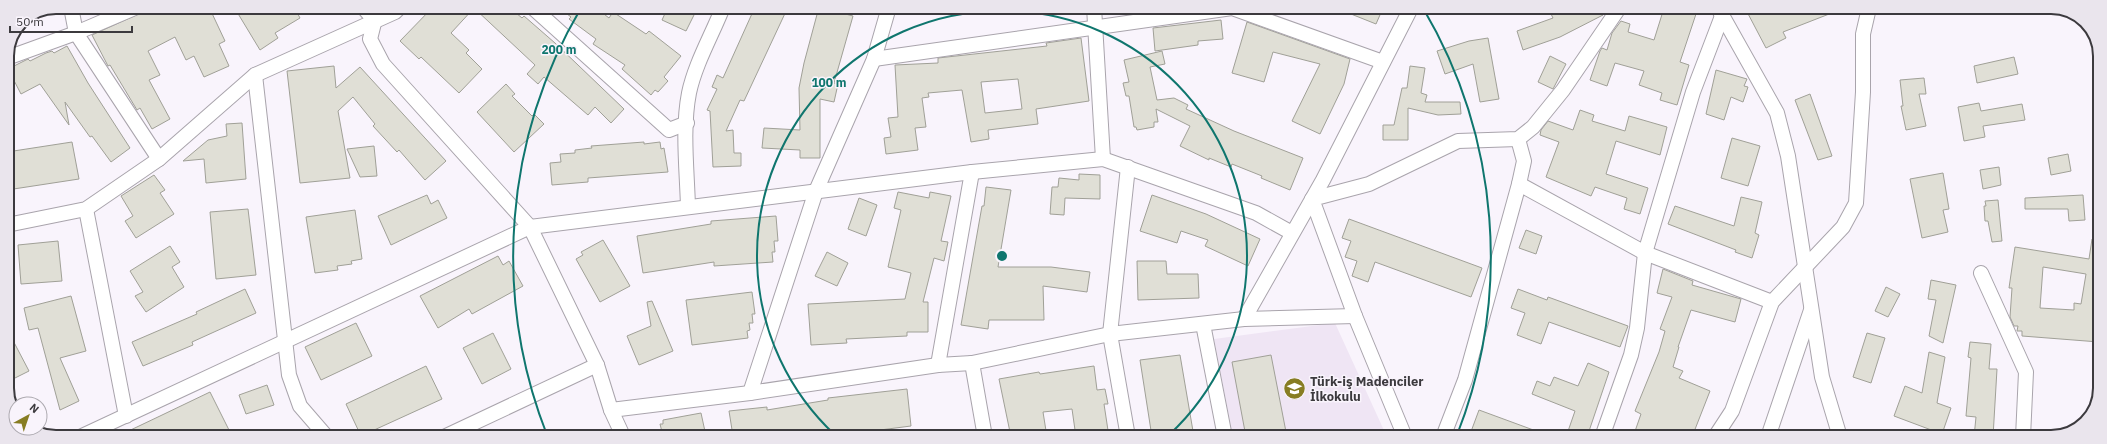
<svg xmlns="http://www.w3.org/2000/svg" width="2107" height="444" viewBox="0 0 2107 444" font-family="'IBM Plex Sans',sans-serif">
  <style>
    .built { fill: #efe5f4 }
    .building { fill: #e0dfd6; stroke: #a0a097; fill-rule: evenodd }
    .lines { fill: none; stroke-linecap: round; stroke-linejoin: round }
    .street-casing { stroke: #a9a4ac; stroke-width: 16 }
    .street { stroke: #fff; stroke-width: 14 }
    .ring { fill: none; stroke: #0f766e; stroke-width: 2 }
    .labels { text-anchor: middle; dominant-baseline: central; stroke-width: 3; stroke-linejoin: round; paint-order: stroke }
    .poi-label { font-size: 13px; font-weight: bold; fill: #3c3a3e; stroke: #f9f4fc; text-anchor: start }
    .rim { fill: none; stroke: #3c3a3e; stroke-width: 2 }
    .centre { fill: #0f766e; stroke: #f9f4fc; stroke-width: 2 }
    .ring-label { font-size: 12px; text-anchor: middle; font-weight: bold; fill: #0f766e; stroke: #f9f4fc; stroke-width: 3; stroke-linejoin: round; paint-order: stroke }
  </style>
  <rect width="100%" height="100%" fill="#f9f4fc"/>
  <!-- built -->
  <polygon class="built" points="1335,323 1387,437 1233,437 1214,339"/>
  <!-- building -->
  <g class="building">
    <polygon points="154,7 209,7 225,41 219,44 229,66 204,77 194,56 186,60 175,37 148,51 160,75 149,80 170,119 152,129 140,108 137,110 110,65 108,66 92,35"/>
    <polygon points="234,7 294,7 300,18 275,33 278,38 260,50"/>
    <polygon points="433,7 509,7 522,18 524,16 555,43 624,109 611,123 595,107 588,115 544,77 538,84 527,74 535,65 474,8 451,33 469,50 466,53 482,69 459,93 421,57 419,59 400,41"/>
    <polygon points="558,7 595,7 609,18 613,12 646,34 649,31 681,56 664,77 668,81 658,92 655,90 651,95 622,69 625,65 593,44 596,39 569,19 571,17"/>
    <polygon points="668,7 698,7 686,31 662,20"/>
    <polygon points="755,7 788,7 744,101 740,100 726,131 733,130 734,153 741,153 741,166 713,167 710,111 707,110 717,89 712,87 717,75 723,78"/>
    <polygon points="819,7 853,16 834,83 838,84 834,102 820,99 820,158 800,158 800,150 762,148 764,128 800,130 799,88 804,63"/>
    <polygon points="1336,8 1383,8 1376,24"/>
    <polygon points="1548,8 1606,8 1596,13 1603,15 1560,37 1523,50 1517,31 1553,18"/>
    <polygon points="1664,8 1698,8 1680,62 1689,65 1677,105 1660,100 1662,93 1639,85 1644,71 1615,63 1607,86 1590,80 1600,51 1602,48 1607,50 1612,33 1621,21 1630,24 1628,32 1654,40"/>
    <polygon points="1745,8 1842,8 1842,9 1783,32 1786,38 1766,48"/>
    <polygon points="1221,20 1223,39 1198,41 1198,45 1155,51 1153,28"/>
    <polygon points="1247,22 1350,59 1344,84 1320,134 1292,121 1320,64 1273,52 1264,82 1232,73"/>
    <path d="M1081,38l8,63 -53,8 2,15 -50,6 1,9 -18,3 -9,-52 -34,3 1,4 -7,1 4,29 -11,1 3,22 -32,4 -2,-16 7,-1 -3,-19 10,-1 -3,-52 43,-2v-5l109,-12 -1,-3zM1018,79l4,30 -37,4 -4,-31z"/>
    <polygon points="1488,38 1499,99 1480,102 1473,64 1445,74 1437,51 1469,41"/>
    <polygon points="67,46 88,83 130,148 111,162 92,136 90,137 65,102 69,125 40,84 21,94 8,69 28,59 30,61 46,53 52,51 54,53"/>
    <polygon points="1162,51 1165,64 1150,67 1157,100 1174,98 1188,105 1186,109 1234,131 1303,158 1290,190 1261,178 1262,176 1232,164 1231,167 1209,158 1209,160 1180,146 1190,126 1156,109 1158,122 1154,122 1154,127 1137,130 1136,127 1134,127 1129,96 1126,96 1123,83 1129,82 1124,60"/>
    <polygon points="1550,56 1566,64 1553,89 1538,82"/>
    <polygon points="2014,57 2018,74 1977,83 1974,66"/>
    <polygon points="334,66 336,88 360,67 446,161 425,180 399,150 397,152 373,126 375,124 353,97 338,111 350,178 300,183 287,71"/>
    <polygon points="1410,66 1425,68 1421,93 1427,95 1425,102 1460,102 1461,114 1438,115 1408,108 1408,140 1383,140 1383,125 1394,125 1402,88 1407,88"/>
    <polygon points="1716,70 1747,79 1744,86 1748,87 1743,102 1731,97 1724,120 1706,114"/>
    <polygon points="1924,78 1926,94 1919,94 1926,126 1906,130 1901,106 1903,106 1900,80"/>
    <polygon points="506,84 515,94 512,96 532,116 534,114 544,124 514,152 477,112"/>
    <polygon points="1810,94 1832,156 1818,160 1795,100"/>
    <polygon points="1979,103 1981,111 2022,104 2025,120 1983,126 1985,137 1964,141 1958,107"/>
    <polygon points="1580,110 1594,115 1592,121 1625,131 1629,116 1667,127 1660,155 1616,141 1606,174 1648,188 1640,214 1624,209 1627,198 1595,187 1591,196 1546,177 1559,142 1540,135 1541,130 1548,121 1573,130"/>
    <polygon points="242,123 246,179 206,183 204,159 183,161 208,140 227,136 226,124"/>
    <polygon points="1732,138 1760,146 1748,186 1721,178"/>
    <polygon points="72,142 79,179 7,190 7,152"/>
    <polygon points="644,142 644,144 660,142 661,149 664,148 668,172 588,178 588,182 552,185 550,163 561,162 560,154 575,153 575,150 592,148 591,146"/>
    <polygon points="374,146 377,176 360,177 347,149"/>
    <polygon points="2068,154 2071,171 2051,175 2048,158"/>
    <polygon points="1999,167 2001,185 1983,189 1980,170"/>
    <polygon points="1943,173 1949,209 1943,210 1948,232 1922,238 1910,179"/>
    <polygon points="1079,174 1100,175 1100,199 1065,198 1064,215 1050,214 1052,187 1058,187 1059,178 1079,180"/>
    <polygon points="154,175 165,190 160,193 174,214 136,238 125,221 133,216 121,196"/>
    <polygon points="986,187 1011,190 998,267 1051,267 1090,272 1087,292 1043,286 1044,320 989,320 988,329 961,325 982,206 984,206"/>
    <polygon points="898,192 929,198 930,192 951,196 941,241 948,242 944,261 934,258 923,302 928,302 928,332 907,332 907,336 846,339 847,343 811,345 808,304 905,299 911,273 888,267 901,210 894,208"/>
    <polygon points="427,195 431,204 438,200 447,218 391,245 378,216"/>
    <polygon points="1152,195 1206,214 1260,239 1248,266 1205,246 1208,240 1181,231 1177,243 1140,231"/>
    <polygon points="2083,195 2085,220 2069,221 2068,209 2025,209 2025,198"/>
    <polygon points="1741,197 1762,202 1755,233 1759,235 1752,258 1735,252 1736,250 1668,224 1675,206 1734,226"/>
    <polygon points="859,198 877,205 866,236 848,229"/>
    <polygon points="1998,200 2002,241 1992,242 1988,221 1985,221 1984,206 1986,206 1985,201"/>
    <polygon points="248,209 256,275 216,279 210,212"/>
    <polygon points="355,210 362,259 351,261 352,264 337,266 338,270 315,273 306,217"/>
    <polygon points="776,216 778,241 774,241 775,252 772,252 773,262 714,266 714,262 643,273 637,236 711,224 711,221"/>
    <polygon points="1349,219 1482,268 1471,297 1375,262 1368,282 1352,276 1357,261 1345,257 1351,241 1342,238"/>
    <polygon points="1526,230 1542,236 1536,254 1519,248"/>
    <path d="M2092,239l7,1v102l-77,-6v-5h-5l1,-5h-4l-4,-9 2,-29h-3l6,-41 74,12zM2043,267l43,7 -5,30 -7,-1v7l-34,-2z"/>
    <polygon points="603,240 630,286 600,302 576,259 583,255 581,252"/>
    <polygon points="58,241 62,281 21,284 18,245"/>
    <polygon points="170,246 180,262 172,267 184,287 146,312 135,296 143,292 130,271"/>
    <polygon points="827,252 848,263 837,286 815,276"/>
    <polygon points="498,256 503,265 509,261 523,286 472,314 469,309 438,328 420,296"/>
    <polygon points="1137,261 1166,261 1167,274 1198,274 1199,298 1138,300"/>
    <polygon points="1663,269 1693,281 1692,285 1741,299 1735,322 1691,310 1678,347 1679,347 1673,367 1683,371 1679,378 1710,391 1692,437 1633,437 1641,414 1635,411 1659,352 1665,331 1660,329 1672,297 1657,293"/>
    <polygon points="1931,280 1956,285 1943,343 1929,336 1936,300 1928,299"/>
    <polygon points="1886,287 1900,294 1888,317 1875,311"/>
    <polygon points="245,289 256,313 192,342 193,345 143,366 132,342 197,314 196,312"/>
    <polygon points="1518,289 1547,300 1548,297 1628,326 1620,347 1549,322 1541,344 1517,335 1525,313 1511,308"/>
    <polygon points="752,292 755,314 752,314 753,323 749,323 750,330 747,331 748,338 692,345 686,300"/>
    <polygon points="71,296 86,351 60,358 79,401 60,410 38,328 29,330 24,308"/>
    <polygon points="652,301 673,351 639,365 627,336 651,326 647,302"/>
    <polygon points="356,323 372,356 321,380 305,347"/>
    <polygon points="7,329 29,371 13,379 7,367"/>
    <polygon points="493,333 511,369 482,384 463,348"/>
    <polygon points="1867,333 1885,338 1871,383 1853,377"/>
    <polygon points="1970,342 1991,344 1989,369 1997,369 1993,437 1974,437 1976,417 1966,416 1971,358 1968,357"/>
    <polygon points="1929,352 1945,357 1937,403 1951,408 1942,434 1894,416 1905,386 1922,393"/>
    <polygon points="1180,355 1194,437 1152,437 1140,360"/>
    <polygon points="1271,355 1287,437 1246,437 1232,362"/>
    <polygon points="1588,363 1609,372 1587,437 1566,437 1575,411 1532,394 1537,381 1550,386 1554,377 1578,386"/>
    <polygon points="426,366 442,399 361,436 346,404"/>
    <polygon points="1094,366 1097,390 1105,389 1108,404 1104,404 1109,437 1076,437 1072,409 1043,412 1047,437 1011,437 999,379 1039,372 1040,374"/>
    <polygon points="267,385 274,405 246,414 239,395"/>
    <polygon points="907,389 911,426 880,430 880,431 850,436 733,436 729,411 767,407 767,410 828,400 828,398"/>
    <polygon points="210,392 232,436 118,436 160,416"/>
    <polygon points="1479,410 1547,435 1547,437 1469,437"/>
    <polygon points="701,413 706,436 663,436 660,424 663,424 663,420"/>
  </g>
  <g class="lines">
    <defs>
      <g id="street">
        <polyline points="71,7 76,33 159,159"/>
        <polyline points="363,7 374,20"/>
        <polyline points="378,7 370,39 383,64 530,227 597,365 611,410 623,436"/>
        <polyline points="532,7 669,130 687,123"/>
        <polyline points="1094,7 1103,159"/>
        <polyline points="1718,8 1777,113 1788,156 1822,377 1840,437"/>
        <polyline points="7,58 76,33 137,7"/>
        <polyline points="874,59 1232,8 1383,62"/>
        <polyline points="255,75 289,375 300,406 326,436"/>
        <polyline points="1519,184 1645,253 1772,302"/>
        <path d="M688,207c-1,-37 -6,-78 1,-114 6,-29 23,-58 34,-86"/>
        <polyline points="86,209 126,416"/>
        <polyline points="7,225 86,209 159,159 255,75 395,12 400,7"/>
        <polyline points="1981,273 2026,372 2023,437"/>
        <polyline points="1244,319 1323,180 1411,8"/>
        <polyline points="1203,324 1225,437"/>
        <polyline points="972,363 985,437"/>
        <polyline points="938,365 972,172"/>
        <polyline points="750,393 816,191 874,59 889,7"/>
        <polyline points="611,410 750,393 938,365 972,363 1110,334 1244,319 1355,316"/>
        <polyline points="82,436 530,227 972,172 1103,159 1256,213 1292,233"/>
        <polyline points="446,436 597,365"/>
        <polyline points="1128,437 1110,334 1128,167"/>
        <polyline points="1405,437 1355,316 1312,199 1369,184 1458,141 1518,139 1533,127 1563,90 1619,8"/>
        <polyline points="1443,437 1465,380 1519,184 1524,161 1518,139"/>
        <polyline points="1602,437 1631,355 1637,328 1645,253 1693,92 1722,16"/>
        <polyline points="1715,437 1732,411 1772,302 1843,227 1856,203 1863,92 1863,34 1869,8"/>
        <polyline points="1768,437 1811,310"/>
      </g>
    </defs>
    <!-- street casing -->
    <use href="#street" class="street-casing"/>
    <!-- street -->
    <use href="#street" class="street"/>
  </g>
  <!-- distance rings -->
  <g class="ring">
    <path d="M835 435A245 245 0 1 1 1169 435"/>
    <path d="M547 435A489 489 0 0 1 581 8M1423 8A489 489 0 0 1 1457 435"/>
  </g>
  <!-- icons -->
  <defs>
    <symbol id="school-disc" viewBox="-11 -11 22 22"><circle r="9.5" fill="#877d23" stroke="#f9f4fc"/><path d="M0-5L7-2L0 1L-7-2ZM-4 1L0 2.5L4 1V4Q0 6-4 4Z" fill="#fff"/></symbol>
  </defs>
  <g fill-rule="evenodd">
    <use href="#school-disc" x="1282" y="376" width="25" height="25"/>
  </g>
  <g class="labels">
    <!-- poi labels -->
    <g class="poi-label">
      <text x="1310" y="381">Türk-iş Madenciler<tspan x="1310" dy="15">İlkokulu</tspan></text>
    </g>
  </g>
  <!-- crop -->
  <path d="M0 0H2107V444H0ZM56 14H2051A42 42 0 0 1 2093 56V388A42 42 0 0 1 2051 430H56A42 42 0 0 1 14 388V56A42 42 0 0 1 56 14Z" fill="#eae5ed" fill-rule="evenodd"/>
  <path class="rim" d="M56 14H2051A42 42 0 0 1 2093 56V388A42 42 0 0 1 2051 430H56A42 42 0 0 1 14 388V56A42 42 0 0 1 56 14Z"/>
  <circle cx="1002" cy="256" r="6" class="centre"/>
  <g class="ring-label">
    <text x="559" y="54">200 m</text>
    <text x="829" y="87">100 m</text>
  </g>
  <!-- north arrow -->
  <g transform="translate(28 416) rotate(40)"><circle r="19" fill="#f9f4fc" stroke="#adaab0"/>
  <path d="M0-3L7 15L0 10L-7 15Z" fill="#877d23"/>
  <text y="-6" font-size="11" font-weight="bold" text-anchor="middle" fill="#3c3a3e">N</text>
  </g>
  <!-- scale -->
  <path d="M10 26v6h122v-6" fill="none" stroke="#3c3a3e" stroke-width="2"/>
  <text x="16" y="26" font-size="12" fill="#3c3a3e" stroke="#f9f4fc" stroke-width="3" paint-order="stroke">50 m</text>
</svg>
